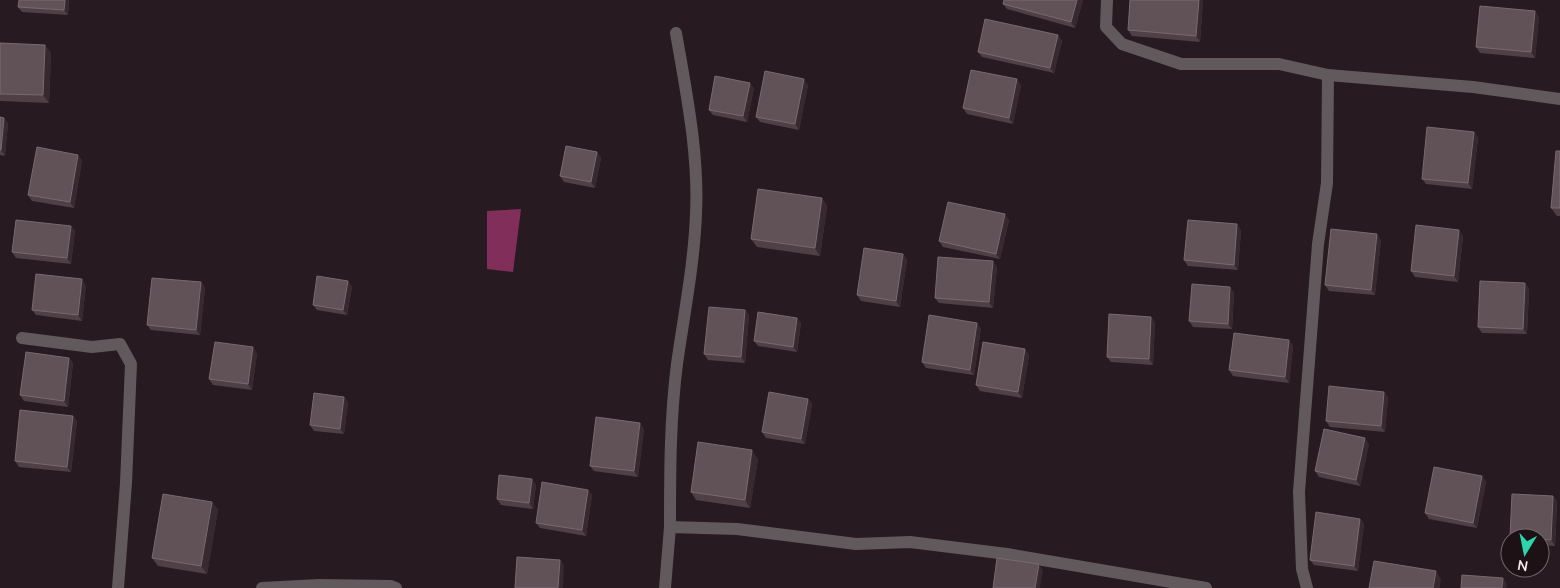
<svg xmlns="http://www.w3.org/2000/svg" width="1560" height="588" viewBox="0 0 1560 588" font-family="'Nunito Sans',sans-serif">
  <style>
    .water { fill: #822e5a }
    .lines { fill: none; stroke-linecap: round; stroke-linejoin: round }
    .minor { stroke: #61595c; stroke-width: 12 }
    .wall { fill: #4f4046 }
    .shaded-wall { fill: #37292f }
    .building { fill: #615258; stroke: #786a70 }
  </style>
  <rect width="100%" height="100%" fill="#271a20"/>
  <!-- water -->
  <polygon class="water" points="521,209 513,272 487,269 487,211"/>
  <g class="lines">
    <!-- minor -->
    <g class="minor">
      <polyline points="1107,0 1106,27 1122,44 1181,64 1279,64 1328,75 1473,87 1560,99"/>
      <polyline points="22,338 92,347 120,344 131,364 126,483 118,588"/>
      <path d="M670,527c0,-54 0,-109 7,-163 7,-50 17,-99 19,-150 3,-60 -10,-123 -20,-181"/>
      <polyline points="262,588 319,585 391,586 396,588"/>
      <polyline points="665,588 670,527 737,529 856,544 910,542 1007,554 1206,588"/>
      <polyline points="1307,588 1302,569 1299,492 1318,244 1327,183 1328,75"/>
    </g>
  </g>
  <!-- wall -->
  <g class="wall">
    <polygon points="69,0 68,15 22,12 18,7"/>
    <polygon points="1083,0 1075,28 1007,9 1003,4"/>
    <polygon points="1203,0 1200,42 1132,36 1128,30"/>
    <polygon points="1539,17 1535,58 1480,53 1476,47"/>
    <polygon points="1058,35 1062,41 1054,73 982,57 978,52"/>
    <polygon points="0,43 45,45 51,53 49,103 0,101"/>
    <polygon points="808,85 799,130 760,122 756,117"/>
    <polygon points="1021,85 1013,124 967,114 963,108"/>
    <polygon points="754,88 747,122 713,115 709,110"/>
    <polygon points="0,117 8,123 5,156 0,155"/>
    <polygon points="1474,132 1478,138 1472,189 1426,184 1422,179"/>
    <polygon points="1560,151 1560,216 1557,216 1551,208"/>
    <polygon points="597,152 601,158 595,188 564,182 560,176"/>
    <polygon points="82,160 74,208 32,201 28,195"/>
    <polygon points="822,198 827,206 820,256 757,247 751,239"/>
    <polygon points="1009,220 1000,259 943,247 939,241"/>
    <polygon points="71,226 75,231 71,264 16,258 12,252"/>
    <polygon points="1241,230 1238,270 1188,266 1184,260"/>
    <polygon points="1463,236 1458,282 1415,277 1411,271"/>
    <polygon points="1381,240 1375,295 1329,291 1325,285"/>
    <polygon points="903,254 907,260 900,307 861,301 857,295"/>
    <polygon points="997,267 993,308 939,303 935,298"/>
    <polygon points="348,281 352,287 347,315 317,310 313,305"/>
    <polygon points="201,282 205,288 200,335 151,330 147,325"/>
    <polygon points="1525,283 1529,289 1527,334 1482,333 1478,327"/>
    <polygon points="86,285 82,321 36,315 32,310"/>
    <polygon points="1234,292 1232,329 1193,327 1189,321"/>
    <polygon points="745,310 749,315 745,363 708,360 704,354"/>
    <polygon points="1151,317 1155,323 1153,365 1111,362 1107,357"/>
    <polygon points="797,318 801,323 797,352 758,346 754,341"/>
    <polygon points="981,328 974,375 926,368 922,362"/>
    <polygon points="1289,340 1293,346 1289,383 1233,376 1229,370"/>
    <polygon points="1025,349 1029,355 1022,398 980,391 976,385"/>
    <polygon points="257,353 252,390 213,385 209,379"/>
    <polygon points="69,358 73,363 68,407 24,401 20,395"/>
    <polygon points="344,397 348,403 344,434 314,431 310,425"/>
    <polygon points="1388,397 1385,432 1330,427 1326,421"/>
    <polygon points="808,399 812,404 805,444 766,438 762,432"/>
    <polygon points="73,416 77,421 71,472 19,467 15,461"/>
    <polygon points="644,429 638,477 594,471 590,466"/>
    <polygon points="1369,444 1360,486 1319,477 1315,471"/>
    <polygon points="758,459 750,508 696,500 691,492"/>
    <polygon points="1482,476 1486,482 1477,528 1429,519 1425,513"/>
    <polygon points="536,484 533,509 501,505 497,499"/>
    <polygon points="588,490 592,495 586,536 540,528 536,523"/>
    <polygon points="1553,496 1557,502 1555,546 1540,545 1540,538 1510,538 1510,537"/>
    <polygon points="212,502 218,510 207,574 158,566 152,558"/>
    <polygon points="1360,519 1364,524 1358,571 1314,565 1310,560"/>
  </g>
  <!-- shaded-wall -->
  <g class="shaded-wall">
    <polygon points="65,0 69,0 68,15 64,10"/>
    <polygon points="1077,0 1083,0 1075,28 1071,22"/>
    <polygon points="1199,0 1203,0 1200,42 1196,36"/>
    <polygon points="1535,11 1539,17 1535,58 1531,52"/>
    <polygon points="1058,35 1062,41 1054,73 1050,68"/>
    <polygon points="45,45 51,53 49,103 43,95"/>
    <polygon points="804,79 808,85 799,130 795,124"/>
    <polygon points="1017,79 1021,85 1013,124 1009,118"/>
    <polygon points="750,83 754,88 747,122 743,116"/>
    <polygon points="4,118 8,123 5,156 1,150"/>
    <polygon points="1474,132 1478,138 1472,189 1468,183"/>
    <polygon points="597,152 601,158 595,188 591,182"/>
    <polygon points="78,155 82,160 74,208 70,202"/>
    <polygon points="822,198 827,206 820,256 815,248"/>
    <polygon points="1005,214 1009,220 1000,259 996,254"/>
    <polygon points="1237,224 1241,230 1238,270 1234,265"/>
    <polygon points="71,226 75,231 71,264 67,258"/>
    <polygon points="1459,230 1463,236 1458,282 1454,276"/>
    <polygon points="1377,234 1381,240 1375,295 1371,290"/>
    <polygon points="903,254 907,260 900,307 896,301"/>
    <polygon points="993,261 997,267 993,308 989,302"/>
    <polygon points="82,279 86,285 82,321 78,315"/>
    <polygon points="348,281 352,287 347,315 343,310"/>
    <polygon points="201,282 205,288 200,335 196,330"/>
    <polygon points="1525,283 1529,289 1527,334 1523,329"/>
    <polygon points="1230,287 1234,292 1232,329 1228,324"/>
    <polygon points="745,310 749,315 745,363 741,357"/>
    <polygon points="1151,317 1155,323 1153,365 1149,359"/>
    <polygon points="797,318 801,323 797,352 793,347"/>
    <polygon points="977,323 981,328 974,375 970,370"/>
    <polygon points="1289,340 1293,346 1289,383 1285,377"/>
    <polygon points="253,347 257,353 252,390 248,384"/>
    <polygon points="1025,349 1029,355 1022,398 1018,392"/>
    <polygon points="69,358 73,363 68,407 64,401"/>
    <polygon points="1384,392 1388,397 1385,432 1381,426"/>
    <polygon points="344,397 348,403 344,434 340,429"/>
    <polygon points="808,399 812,404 805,444 801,439"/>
    <polygon points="73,416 77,421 71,472 67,467"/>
    <polygon points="640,423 644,429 638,477 634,471"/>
    <polygon points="1365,438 1369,444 1360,486 1356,480"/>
    <polygon points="752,450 758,459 750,508 745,500"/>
    <polygon points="1482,476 1486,482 1477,528 1473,523"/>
    <polygon points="532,479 536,484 533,509 529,503"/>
    <polygon points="588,490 592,495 586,536 582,530"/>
    <polygon points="1553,496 1557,502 1555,546 1551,540"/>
    <polygon points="212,502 218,510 207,574 201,566"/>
    <polygon points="1360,519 1364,524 1358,571 1354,566"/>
    <polygon points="560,560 564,565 563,588 558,588"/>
    <polygon points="1039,564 1043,570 1040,588 1035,588"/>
    <polygon points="1436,571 1441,579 1440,588 1433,588"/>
    <polygon points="1503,578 1507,584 1506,588 1502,588"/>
  </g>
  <!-- building -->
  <g class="building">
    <polygon points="19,0 65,0 64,10 18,7"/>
    <polygon points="1004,0 1077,0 1071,22 1003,4"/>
    <polygon points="1130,0 1199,0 1196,36 1128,30"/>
    <polygon points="1480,6 1535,11 1531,52 1476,47"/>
    <polygon points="985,19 1058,35 1050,68 978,52"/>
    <polygon points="0,43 45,45 43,95 0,94"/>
    <polygon points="971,70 1017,79 1009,118 963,108"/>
    <polygon points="765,71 804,79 795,124 756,117"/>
    <polygon points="715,76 750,83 743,116 709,110"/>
    <polygon points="0,117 4,118 1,150 0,150"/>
    <polygon points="1427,127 1474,132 1468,183 1422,179"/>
    <polygon points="566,146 597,152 591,182 560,176"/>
    <polygon points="37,147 78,155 70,202 28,195"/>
    <polygon points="1556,151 1560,151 1560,208 1551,208"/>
    <polygon points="758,189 822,198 815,248 751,239"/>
    <polygon points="948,202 1005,214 996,254 939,241"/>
    <polygon points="16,220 71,226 67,258 12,252"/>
    <polygon points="1188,220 1237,224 1234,265 1184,260"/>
    <polygon points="1416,225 1459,230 1454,276 1411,271"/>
    <polygon points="1331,229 1377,234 1371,290 1325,285"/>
    <polygon points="864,248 903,254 896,301 857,295"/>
    <polygon points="938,257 993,261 989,302 935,298"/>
    <polygon points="36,274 82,279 78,315 32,310"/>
    <polygon points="317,276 348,281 343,310 313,305"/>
    <polygon points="152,278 201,282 196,330 147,325"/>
    <polygon points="1480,281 1525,283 1523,329 1478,327"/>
    <polygon points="1192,284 1230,287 1228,324 1189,321"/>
    <polygon points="709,307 745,310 741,357 704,354"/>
    <polygon points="758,312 797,318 793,347 754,341"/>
    <polygon points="1109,314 1151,317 1149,359 1107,357"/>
    <polygon points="929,315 977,323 970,370 922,362"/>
    <polygon points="1234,333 1289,340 1285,377 1229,370"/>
    <polygon points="215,342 253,347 248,384 209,379"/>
    <polygon points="983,342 1025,349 1018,392 976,385"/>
    <polygon points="26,352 69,358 64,401 20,395"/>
    <polygon points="1329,386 1384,392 1381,426 1326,421"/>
    <polygon points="769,392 808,399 801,439 762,432"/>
    <polygon points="314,393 344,397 340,429 310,425"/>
    <polygon points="20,410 73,416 67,467 15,461"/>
    <polygon points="596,417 640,423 634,471 590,466"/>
    <polygon points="1324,429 1365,438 1356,480 1315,471"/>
    <polygon points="698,442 752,450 745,500 691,492"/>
    <polygon points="1434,467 1482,476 1473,523 1425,513"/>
    <polygon points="499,475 532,479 529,503 497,499"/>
    <polygon points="542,482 588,490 582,530 536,523"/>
    <polygon points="163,494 212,502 201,566 152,558"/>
    <polygon points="1512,494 1553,496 1551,540 1540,539 1540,538 1510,537"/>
    <polygon points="1316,512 1360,519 1354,566 1310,560"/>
    <polygon points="517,557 560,560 558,588 515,588"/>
    <polygon points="997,558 1039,564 1035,588 993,588"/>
    <polygon points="1374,561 1436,571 1433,588 1369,588"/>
    <polygon points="1462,575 1503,578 1502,588 1461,588"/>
  </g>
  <!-- north arrow -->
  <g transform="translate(1525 553) rotate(190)"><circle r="24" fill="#1e1116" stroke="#74696d"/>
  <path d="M0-4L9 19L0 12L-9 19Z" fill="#2cd5ab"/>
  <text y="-8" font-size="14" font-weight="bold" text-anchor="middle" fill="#f6ecf0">N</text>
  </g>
</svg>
